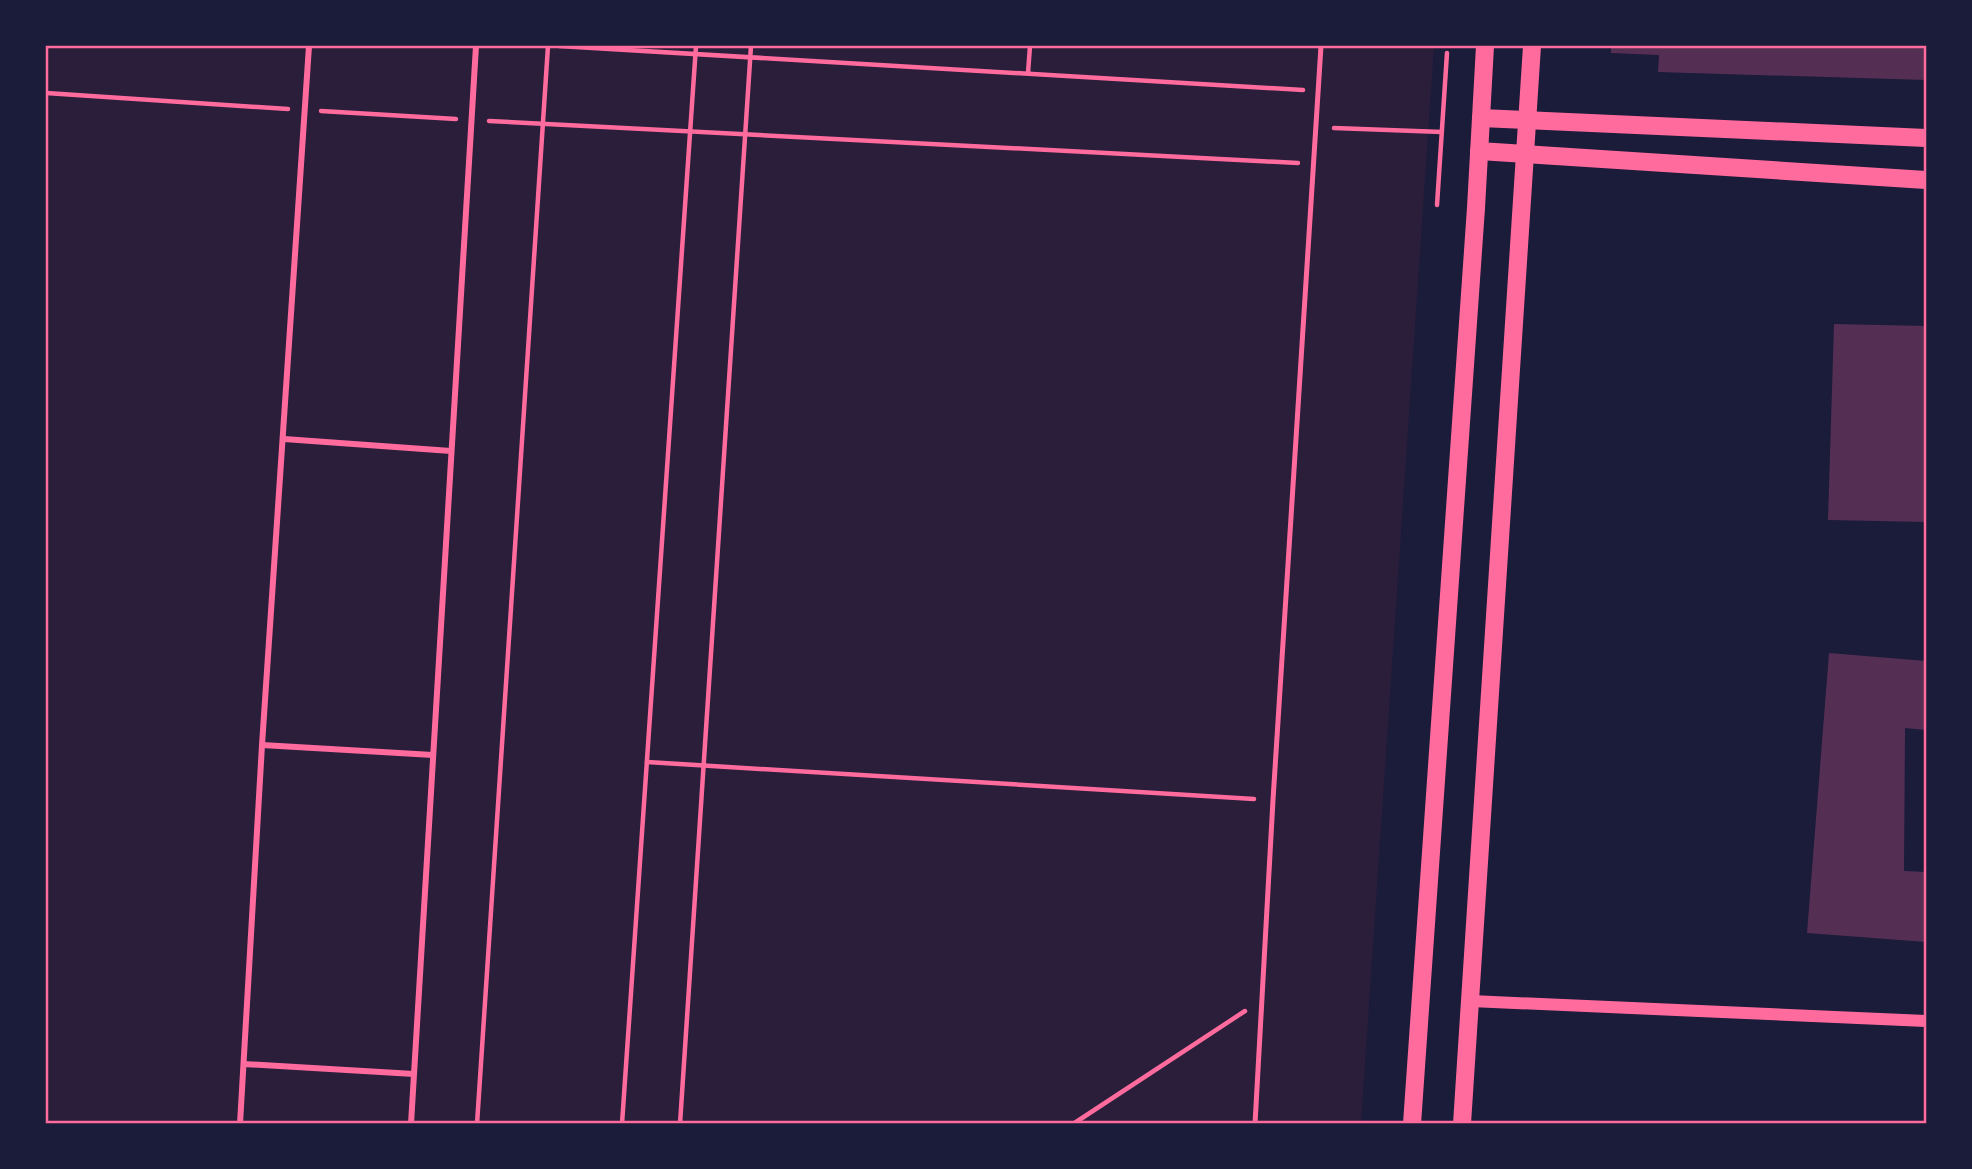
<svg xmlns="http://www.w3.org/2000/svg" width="1972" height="1169" viewBox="0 0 1972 1169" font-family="'Source Sans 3',sans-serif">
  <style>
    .green { fill: #2a1e3b }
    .building { fill: #542f53 }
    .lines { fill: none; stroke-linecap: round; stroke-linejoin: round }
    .path { stroke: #ff6b9d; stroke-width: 4.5 }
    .service { stroke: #ff6b9d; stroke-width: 5 }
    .pedestrian { stroke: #ff6b9d; stroke-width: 6 }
    .tertiary { stroke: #ff6b9d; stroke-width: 12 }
    .primary { stroke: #ff6b9d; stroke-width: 18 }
    .neatline { fill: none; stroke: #ff6b9d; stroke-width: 2.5 }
  </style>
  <rect width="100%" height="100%" fill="#1b1b3a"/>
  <!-- green -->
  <polygon class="green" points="46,46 1434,46 1361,1123 46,1123"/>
  <!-- building -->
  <g class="building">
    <polygon points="1611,46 1926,46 1926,80 1658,72 1659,55 1611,53"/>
    <polygon points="1834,324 1926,326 1926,522 1828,520"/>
    <polygon points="1829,653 1926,661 1926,730 1905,728 1904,871 1926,872 1926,942 1807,933"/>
  </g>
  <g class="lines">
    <!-- path -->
    <g class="path">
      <polyline points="559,46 1303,90"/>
      <polyline points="1028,73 1030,46"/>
      <polyline points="46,93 288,109"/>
      <polyline points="321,111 456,119"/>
      <polyline points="489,121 1298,163"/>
      <polyline points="1334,128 1442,132"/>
      <polyline points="1437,205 1447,53"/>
      <polyline points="647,762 1254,799"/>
      <polyline points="477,1124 548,46"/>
      <polyline points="622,1124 696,46"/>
      <polyline points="680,1124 751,46"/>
      <polyline points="1073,1124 1245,1011"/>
    </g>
    <!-- service -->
    <polyline class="service" points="1255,1124 1273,800 1321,46"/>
    <!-- pedestrian -->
    <g class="pedestrian">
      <polyline points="284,439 451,451"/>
      <polyline points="262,745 433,755"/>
      <polyline points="244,1064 414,1074"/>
      <polyline points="240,1124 262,745 309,46"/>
      <polyline points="411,1124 476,46"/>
    </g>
    <!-- tertiary -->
    <polyline class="tertiary" points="1471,1001 1926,1021"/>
    <!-- primary -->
    <g class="primary">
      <polyline points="1481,118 1926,138"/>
      <polyline points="1479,151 1926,180"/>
      <polyline points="1412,1124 1476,208 1485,46"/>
      <polyline points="1462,1124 1532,46"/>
    </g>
  </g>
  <!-- border -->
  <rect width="1972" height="1169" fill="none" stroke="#1b1b3a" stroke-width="94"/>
  <rect x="47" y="47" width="1878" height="1075" class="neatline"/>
</svg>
